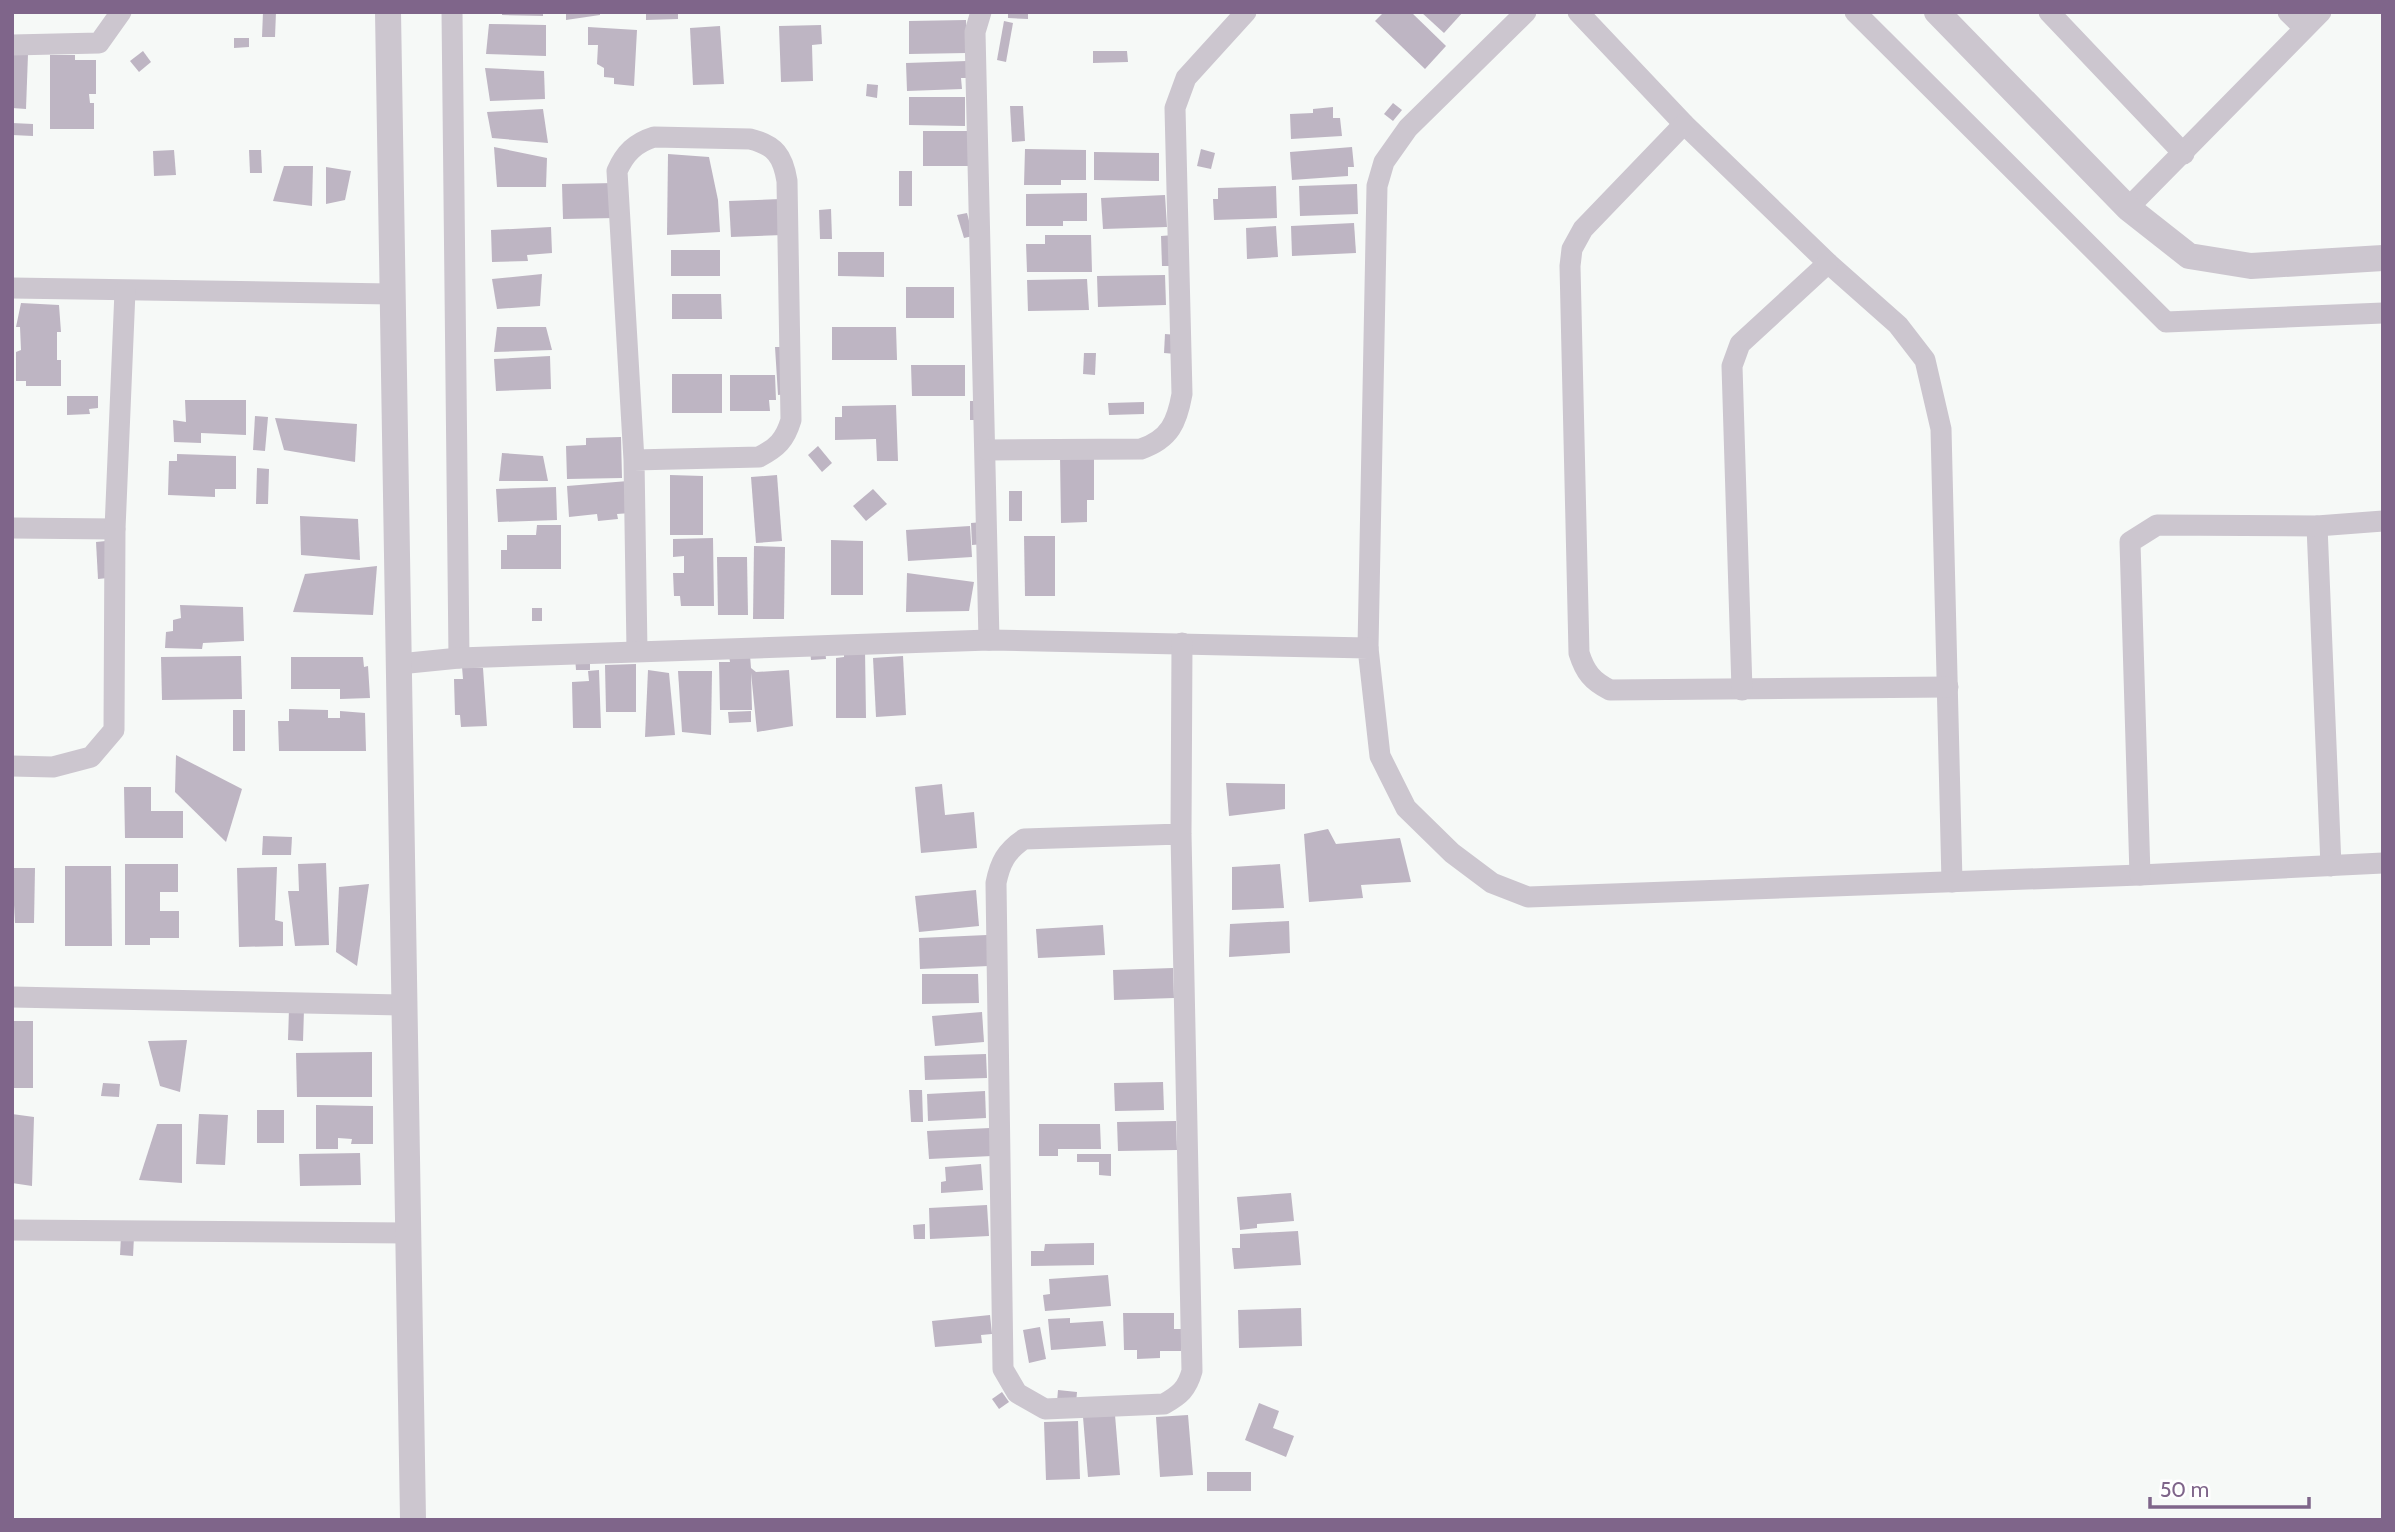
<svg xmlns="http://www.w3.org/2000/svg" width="2395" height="1532" viewBox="0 0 2395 1532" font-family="Cabin,sans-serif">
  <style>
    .building { fill: #beb5c3 }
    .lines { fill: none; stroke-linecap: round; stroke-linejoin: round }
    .minor { stroke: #ccc6cf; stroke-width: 21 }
    .tertiary { stroke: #ccc6cf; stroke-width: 26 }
  </style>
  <rect width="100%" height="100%" fill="#f6f9f7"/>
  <!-- building -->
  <g class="building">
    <polygon points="263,12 276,12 275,37 262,37"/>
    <polygon points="502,12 543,12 543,16 502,15"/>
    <polygon points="566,12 600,12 600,15 566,20"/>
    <polygon points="646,12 678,12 678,19 646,20"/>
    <polygon points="1008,12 1028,12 1028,19 1008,18"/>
    <polygon points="1384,12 1411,12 1446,46 1425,69 1375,21"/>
    <polygon points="1421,12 1463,12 1444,33"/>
    <polygon points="966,20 967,53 909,54 909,21"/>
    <polygon points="1004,21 1013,23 1006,62 997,60"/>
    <polygon points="489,24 546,25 546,56 486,54"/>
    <polygon points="821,25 822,44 812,45 813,81 781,82 779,26"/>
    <polygon points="720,26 724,84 693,85 690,28"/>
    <polygon points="588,27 637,30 634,86 614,84 614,78 604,77 604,68 597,64 598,45 588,45"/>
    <polygon points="234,38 249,38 249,47 234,48"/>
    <polygon points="143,51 151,62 139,72 130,61"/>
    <polygon points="1093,51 1127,51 1128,62 1093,63"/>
    <polygon points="12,54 28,54 26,109 12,108"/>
    <polygon points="50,55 75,55 75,60 96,60 96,94 89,94 90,103 94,103 94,129 50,129"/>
    <polygon points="967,61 968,78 961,78 962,89 907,91 906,63"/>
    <polygon points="485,68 544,71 545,99 490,101"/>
    <polygon points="867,84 878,85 877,98 866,96"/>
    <polygon points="909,97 965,97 965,126 909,125"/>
    <polygon points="1393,103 1402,110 1393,121 1384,114"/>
    <polygon points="1010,106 1023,106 1025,141 1012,142"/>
    <polygon points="1333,107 1333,118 1340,118 1342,136 1291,139 1290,114 1313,113 1313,109"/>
    <polygon points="543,109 548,143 492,138 487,112"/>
    <polygon points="12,123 33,124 33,136 12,135"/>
    <rect x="923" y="131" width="50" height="35"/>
    <polygon points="494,147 547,158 546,187 497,187"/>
    <polygon points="1352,147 1354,167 1348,167 1348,176 1292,180 1290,152"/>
    <polygon points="1025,149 1086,150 1086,180 1061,180 1061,185 1024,185"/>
    <polygon points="1201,149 1215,153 1211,169 1197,166"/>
    <polygon points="174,150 176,175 154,176 153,151"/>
    <polygon points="249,150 261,150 262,173 250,173"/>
    <polygon points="1094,152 1159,153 1159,181 1094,180"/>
    <polygon points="668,154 709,157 718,200 720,232 667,235"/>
    <polygon points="284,166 313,166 312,206 273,201"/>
    <polygon points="326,167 351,171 345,200 326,204"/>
    <rect x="899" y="171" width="13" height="35"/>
    <polygon points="615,183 616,218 563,219 562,184"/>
    <polygon points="1357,184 1358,214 1300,216 1299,186"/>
    <polygon points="1276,186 1277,218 1214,220 1213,199 1218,199 1218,188"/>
    <polygon points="1087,193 1087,221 1063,221 1063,226 1026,226 1026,194"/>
    <polygon points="1165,195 1167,227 1103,229 1101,198"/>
    <polygon points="781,199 783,235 731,237 729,201"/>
    <polygon points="831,209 832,239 820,239 819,210"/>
    <polygon points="967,213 973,236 964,238 957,215"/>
    <polygon points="1354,223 1356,253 1292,256 1291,226"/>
    <polygon points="1276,226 1278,257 1247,259 1246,228"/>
    <polygon points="551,227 552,253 527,255 528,261 492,262 491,230"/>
    <polygon points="1045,235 1091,235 1092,272 1027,272 1026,244 1045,244"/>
    <polygon points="1174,235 1176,266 1162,266 1161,236"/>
    <rect x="671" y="250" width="49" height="26"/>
    <polygon points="838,252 884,252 884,277 838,276"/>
    <polygon points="542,274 540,306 497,309 492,279"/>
    <polygon points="1165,275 1166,305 1098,307 1097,276"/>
    <polygon points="1087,279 1089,310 1028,311 1027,280"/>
    <rect x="906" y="287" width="48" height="31"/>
    <polygon points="672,294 721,294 722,319 672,319"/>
    <polygon points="21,303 59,305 61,332 57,332 57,360 61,360 61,386 26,386 26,381 16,381 16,352 21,350 20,327 16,327"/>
    <polygon points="497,327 546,327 552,350 494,352"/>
    <polygon points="832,327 896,327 897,360 832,360"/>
    <polygon points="1165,334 1177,335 1176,354 1164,353"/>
    <polygon points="775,347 785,347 788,394 778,395"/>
    <polygon points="1084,353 1096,353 1095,375 1083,374"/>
    <polygon points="550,356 551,389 496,391 494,359"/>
    <polygon points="911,365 965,365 965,396 912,396"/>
    <rect x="672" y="374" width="50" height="39"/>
    <polygon points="730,375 775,375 776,400 769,400 770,411 730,411"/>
    <polygon points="67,396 98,396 98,408 89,409 90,414 67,415"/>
    <polygon points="185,400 246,400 246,435 201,433 201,443 174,442 173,420 186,422"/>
    <rect x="970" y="401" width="11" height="19"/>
    <polygon points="1144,402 1144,414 1109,415 1108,403"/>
    <polygon points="896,405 898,461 877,461 876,439 835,440 835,417 842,417 842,406"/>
    <polygon points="255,416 268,417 265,451 253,450"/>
    <polygon points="275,418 357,424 355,462 284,450"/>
    <polygon points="621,437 622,478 567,479 566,446 586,445 586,438"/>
    <polygon points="818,446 832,463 822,472 808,455"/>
    <polygon points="502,453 543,456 548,481 499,481"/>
    <polygon points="177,454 236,456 236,489 215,489 215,497 168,495 169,461 177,461"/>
    <polygon points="1060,456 1094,456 1094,500 1087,500 1087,522 1061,523"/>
    <polygon points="257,468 269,469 268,504 256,504"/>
    <polygon points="670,475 703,476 703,535 670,535"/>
    <polygon points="777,475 782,541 756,543 751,477"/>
    <polygon points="628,481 631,513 617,514 618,519 598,521 597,514 569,517 567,486"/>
    <polygon points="556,487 557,520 498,522 496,489"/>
    <polygon points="873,489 887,504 866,521 853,506"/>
    <rect x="1009" y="491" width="13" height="30"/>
    <polygon points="300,516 358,519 360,560 301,555"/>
    <polygon points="983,522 984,544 972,545 971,523"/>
    <polygon points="537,525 561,525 561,569 501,569 501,550 507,550 507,535 536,535"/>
    <polygon points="970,526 972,557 908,561 906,530"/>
    <polygon points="1024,536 1055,536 1055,596 1025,596"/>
    <polygon points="713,538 714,606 681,606 680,596 674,596 673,573 684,573 684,556 673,557 673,539"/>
    <polygon points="831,540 863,541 863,595 831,595"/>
    <polygon points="106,541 108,578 98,579 96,542"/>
    <polygon points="754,546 785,547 784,619 753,619"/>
    <polygon points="717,557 747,557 748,615 718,615"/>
    <polygon points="377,566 373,615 293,612 305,574"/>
    <polygon points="907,573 974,582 969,611 906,612"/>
    <polygon points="180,605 243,607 244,641 203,643 202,649 165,648 166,632 173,631 173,620 181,618"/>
    <rect x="532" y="608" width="10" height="13"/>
    <polygon points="825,648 826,659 811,660 810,649"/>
    <polygon points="865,649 866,718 836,718 836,658 844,657 844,650"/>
    <polygon points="729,655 750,655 751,668 756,672 789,670 793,726 757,732 751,673 752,710 720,710 719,662 730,662"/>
    <polygon points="241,656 242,699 162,700 161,657"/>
    <polygon points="575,656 590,656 590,670 576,670"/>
    <polygon points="903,656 906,715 876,717 873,658"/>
    <polygon points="291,657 363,657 364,667 368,666 370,698 340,699 340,689 291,689"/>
    <polygon points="636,664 636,712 606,712 605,665"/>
    <polygon points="462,667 483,668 487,726 461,727 460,715 455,715 454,679 463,679"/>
    <polygon points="599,670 601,728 573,728 572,682 589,681 588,671"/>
    <polygon points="648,670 669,673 675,735 645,737"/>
    <polygon points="678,671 712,671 711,735 682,732"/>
    <polygon points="289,709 328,710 328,718 340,718 340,711 365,713 366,751 279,751 278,721 289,721"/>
    <rect x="233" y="710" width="12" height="41"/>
    <polygon points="751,711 751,722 729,723 728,712"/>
    <polygon points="176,755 242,789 226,842 175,792"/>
    <polygon points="1226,783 1285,784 1285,809 1229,816"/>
    <polygon points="942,784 945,815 974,812 977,848 921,853 915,787"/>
    <polygon points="124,787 151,787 151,811 183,811 183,838 125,838"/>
    <polygon points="1328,829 1336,844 1400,838 1411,882 1361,885 1363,898 1309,902 1304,834"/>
    <polygon points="263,836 292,837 291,855 262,855"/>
    <polygon points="326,863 329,945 295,946 288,891 299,891 298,864"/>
    <polygon points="125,864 178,864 178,892 160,892 160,911 179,911 179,938 150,938 150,945 125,945"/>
    <polygon points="1280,864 1284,908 1232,910 1232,867"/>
    <polygon points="65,866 111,866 112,946 65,946"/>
    <polygon points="277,867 275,920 283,922 283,946 239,947 237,868"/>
    <polygon points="12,868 35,868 34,923 15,923"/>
    <polygon points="369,884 357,966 336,952 339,887"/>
    <polygon points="976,890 979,926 919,932 915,896"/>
    <polygon points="1289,921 1290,953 1229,957 1230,924"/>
    <polygon points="1103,925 1105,955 1038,958 1036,929"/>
    <polygon points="987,935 989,966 920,969 919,938"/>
    <polygon points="1173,968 1174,998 1114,1000 1113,970"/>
    <polygon points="922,974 978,974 979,1003 922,1004"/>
    <polygon points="289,1009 304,1009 303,1041 288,1040"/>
    <polygon points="982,1012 984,1042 935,1046 932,1016"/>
    <rect x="12" y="1021" width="21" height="67"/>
    <polygon points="187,1040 180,1092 160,1086 148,1041"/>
    <polygon points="372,1052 372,1097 297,1097 296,1053"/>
    <polygon points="986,1054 987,1078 925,1080 924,1056"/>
    <polygon points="1163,1082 1164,1110 1115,1111 1114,1083"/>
    <polygon points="103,1083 120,1084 119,1097 101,1096"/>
    <polygon points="909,1090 922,1090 923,1122 911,1122"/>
    <polygon points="985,1091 986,1118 928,1121 927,1094"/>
    <polygon points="316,1105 373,1106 373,1144 351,1144 352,1139 338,1138 338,1149 316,1149"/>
    <rect x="257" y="1110" width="27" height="33"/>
    <polygon points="12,1114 34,1117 32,1186 12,1183"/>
    <polygon points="199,1114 228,1115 225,1165 196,1164"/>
    <polygon points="1176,1121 1177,1150 1118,1151 1117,1122"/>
    <polygon points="157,1124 182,1124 182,1183 139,1180"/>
    <polygon points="1039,1124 1100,1124 1101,1149 1058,1149 1058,1156 1039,1156"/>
    <polygon points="990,1128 992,1156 929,1159 927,1131"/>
    <polygon points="360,1153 361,1185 300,1186 299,1154"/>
    <polygon points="1077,1154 1111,1154 1111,1176 1099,1175 1099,1162 1077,1162"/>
    <polygon points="981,1164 983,1190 941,1193 941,1182 946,1181 945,1167"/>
    <polygon points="1291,1193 1294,1221 1257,1224 1257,1228 1240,1230 1237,1197"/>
    <polygon points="987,1205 989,1236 930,1239 929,1208"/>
    <polygon points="925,1224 925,1239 914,1239 913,1225"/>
    <polygon points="1298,1231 1301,1265 1234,1269 1232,1248 1240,1248 1240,1234"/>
    <polygon points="121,1236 134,1237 133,1256 120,1255"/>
    <polygon points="1094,1243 1094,1265 1031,1266 1031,1251 1044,1251 1045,1244"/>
    <polygon points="1108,1275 1111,1306 1045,1311 1043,1295 1050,1294 1049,1279"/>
    <polygon points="1301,1308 1302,1346 1239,1348 1238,1310"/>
    <polygon points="1123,1313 1174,1313 1174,1329 1181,1329 1181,1351 1160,1351 1160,1358 1137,1359 1137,1350 1124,1350"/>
    <polygon points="990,1315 992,1334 981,1335 982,1343 935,1347 932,1321"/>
    <polygon points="1070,1318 1070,1323 1103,1321 1106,1346 1051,1350 1048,1319"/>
    <polygon points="1040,1327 1046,1359 1029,1363 1023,1330"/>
    <polygon points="1058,1390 1077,1392 1076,1404 1057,1402"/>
    <polygon points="1002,1392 1009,1402 999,1409 992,1399"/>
    <polygon points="1259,1403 1279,1411 1273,1428 1294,1436 1286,1457 1245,1440"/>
    <polygon points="1115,1415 1120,1475 1088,1477 1083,1417"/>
    <polygon points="1188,1415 1193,1475 1160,1477 1156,1417"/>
    <polygon points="1078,1421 1080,1479 1046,1480 1044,1422"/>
    <rect x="1207" y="1472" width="44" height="19"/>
  </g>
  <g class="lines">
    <!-- minor -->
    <g class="minor">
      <polyline points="452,12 459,658"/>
      <polyline points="981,12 975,32 989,640"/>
      <polyline points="1578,12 1684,124 1828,263 1898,325 1925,360 1941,429 1952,882"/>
      <polyline points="1855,12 2166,322 2383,313"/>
      <polyline points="2049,12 2184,154"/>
      <polyline points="2288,12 2304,28"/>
      <polyline points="12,45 99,43 121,12"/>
      <path d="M1684,124l-101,105 -11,20 -2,17 9,387c6,19 13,28 31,37l338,-3"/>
      <polyline points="2128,208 2321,12"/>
      <polyline points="12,288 391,294"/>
      <path d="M987,450l154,-1c29,-10 36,-27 41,-55l-7,-286 11,-30 60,-66"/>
      <path d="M634,460l125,-3c18,-9 26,-17 32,-37l-4,-239c-4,-25 -12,-36 -37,-42l-96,-2c-19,6 -29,16 -37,34l17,289 3,191"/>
      <polyline points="2317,526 2331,866"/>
      <polyline points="12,528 115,529"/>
      <polyline points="1368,648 1377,186 1384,162 1408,128 1526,12"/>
      <polyline points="399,664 459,658 989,640 1368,648 1380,756 1406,808 1452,853 1492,883 1528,897 2140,875 2383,863"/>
      <polyline points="1742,690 1732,366 1740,344 1828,263"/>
      <polyline points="12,766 53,767 91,757 114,730 115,529 125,291"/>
      <path d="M1181,834l-157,5c-18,12 -24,24 -28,44l7,486 14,24 28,16 119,-5c16,-9 23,-15 28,-33l-11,-537 1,-191"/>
      <polyline points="2140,875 2130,542 2157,525 2317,526 2383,521"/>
      <polyline points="12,997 402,1005"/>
      <polyline points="12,1230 408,1233"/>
    </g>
    <!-- tertiary -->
    <g class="tertiary">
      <polyline points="388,12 413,1520"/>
      <polyline points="1937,12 2128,208 2189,256 2251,266 2383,258"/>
    </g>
  </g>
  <!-- border -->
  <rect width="2395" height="1532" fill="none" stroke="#7f658a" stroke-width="28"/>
  <!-- scale -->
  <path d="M2150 1497v10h159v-10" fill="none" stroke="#7f658a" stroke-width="3.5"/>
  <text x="2160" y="1497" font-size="21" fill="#7f658a" stroke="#ffffff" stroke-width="5" paint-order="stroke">50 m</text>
</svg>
